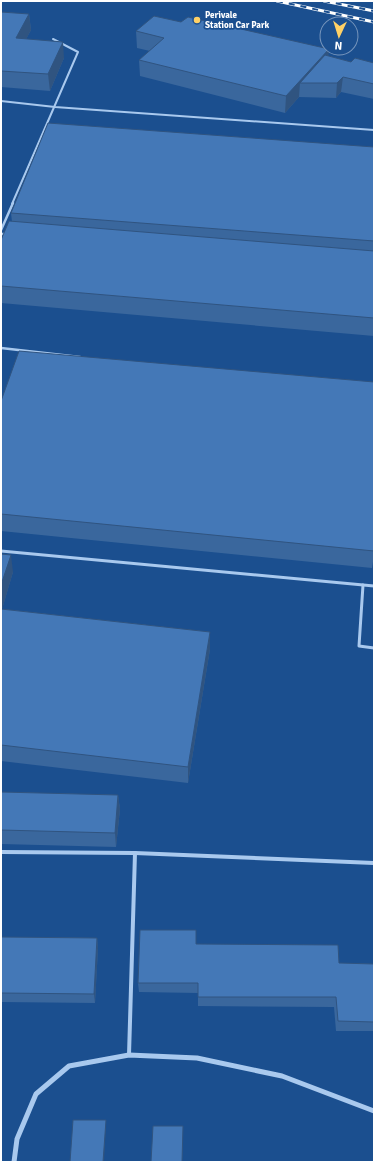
<svg xmlns="http://www.w3.org/2000/svg" width="375" height="1163" viewBox="0 0 375 1163" font-family="Signika,sans-serif">
  <style>
    .lines { fill: none; stroke-linecap: round; stroke-linejoin: round }
    .service-far3 { stroke: #a9c9ee; stroke-width: 2 }
    .service-far2 { stroke: #a9c9ee; stroke-width: 2.5 }
    .service-far1 { stroke: #a9c9ee; stroke-width: 3 }
    .service { stroke: #a9c9ee; stroke-width: 4 }
    .minor { stroke: #a9c9ee; stroke-width: 5 }
    .rail-casing { stroke: #fff; stroke-width: 3 }
    .rail { stroke: #1b4f8f; stroke-width: 2; stroke-dasharray: 6; stroke-linecap: butt }
    .wall { fill: #3a679d }
    .shaded-wall { fill: #305480 }
    .building { fill: #4478b7; stroke: #305480 }
    .poi-dot { fill: #ffd166; stroke: #1b4f8f; stroke-width: 1.5 }
    .labels { text-anchor: middle; dominant-baseline: central; stroke-width: 3.5; stroke-linejoin: round; paint-order: stroke }
    .far-poi-label { font-size: 9px; font-weight: bold; fill: #fff; stroke: #1b4f8f; text-anchor: start }
  </style>
  <rect width="100%" height="100%" fill="#1b4f8f"/>
  <g class="lines">
    <!-- service-far3 -->
    <g class="service-far3">
      <polyline points="1,101 55,107 374,130"/>
      <polyline points="12,204 78,52 53,39"/>
    </g>
    <!-- service-far2 -->
    <g class="service-far2">
      <polyline points="1,230 13,203"/>
      <polyline points="1,234 7,234"/>
      <polyline points="1,348 80,357"/>
    </g>
    <!-- service-far1 -->
    <g class="service-far1">
      <polyline points="1,551 374,586"/>
      <polyline points="363,585 359,646 374,648"/>
    </g>
    <!-- service -->
    <g class="service">
      <polyline points="1,852 135,853 374,863"/>
      <polyline points="129,1055 135,853"/>
    </g>
    <!-- minor -->
    <polyline class="minor" points="14,1162 17,1139 36,1094 69,1066 129,1055 197,1058 282,1076 374,1111"/>
    <defs>
      <g id="rail">
        <polyline points="277,1 374,22"/>
        <polyline points="324,1 374,11"/>
      </g>
    </defs>
    <!-- rail casing -->
    <use href="#rail" class="rail-casing"/>
    <!-- rail -->
    <use href="#rail" class="rail"/>
  </g>
  <!-- wall -->
  <g class="wall">
    <polygon points="1,12 29,14 31,30 26,39 64,58 50,91 1,87"/>
    <polygon points="136,31 329,56 351,62 374,63 374,99 341,92 336,98 299,97 285,113 140,76 139,60 150,51 137,48"/>
    <polygon points="374,147 374,336 1,303 1,240 12,222 11,213"/>
    <polygon points="374,382 374,556 372,568 1,531 1,401"/>
    <polygon points="1,554 13,572 2,609 210,632 210,649 188,783 1,761"/>
    <polygon points="1,792 118,795 120,809 116,847 1,844"/>
    <polygon points="1,937 97,938 98,948 95,1003 1,1002"/>
    <polygon points="196,944 339,963 374,964 374,1031 336,1031 334,1007 198,1006 198,993 139,992 138,983"/>
  </g>
  <!-- shaded-wall -->
  <g class="shaded-wall">
    <polygon points="29,14 31,30 18,55 16,38"/>
    <polygon points="63,42 64,58 50,91 48,74"/>
    <polygon points="329,49 328,66 300,83 299,97 285,113 286,96"/>
    <polygon points="343,77 341,92 336,98 337,83"/>
    <polygon points="11,555 13,572 1,613 1,585"/>
    <polygon points="210,632 210,649 188,783 188,767"/>
    <polygon points="118,795 120,809 116,847 115,833"/>
    <polygon points="97,938 98,948 95,1003 94,994"/>
    <polygon points="106,1120 106,1125 104,1162 103,1162"/>
  </g>
  <!-- building -->
  <g class="building">
    <polygon points="1,12 29,14 16,38 63,42 48,74 1,71"/>
    <polygon points="154,16 181,22 188,17 329,49 286,96 139,60 164,38 136,31"/>
    <polygon points="325,55 351,62 355,58 374,63 374,84 343,77 337,83 300,83"/>
    <polygon points="48,123 374,147 374,241 11,213"/>
    <polygon points="9,221 374,251 374,318 1,286 1,240"/>
    <polygon points="19,351 374,382 374,551 1,514 1,401"/>
    <polygon points="1,554 11,555 1,585"/>
    <polygon points="1,609 210,632 188,767 1,745"/>
    <polygon points="1,792 118,795 115,833 1,830"/>
    <polygon points="140,930 196,930 196,944 338,945 339,963 374,964 374,1022 338,1021 336,997 198,997 198,983 138,983"/>
    <polygon points="1,937 97,938 94,994 1,993"/>
    <polygon points="73,1120 106,1120 103,1162 70,1162"/>
    <polygon points="153,1126 183,1126 182,1162 151,1162"/>
  </g>
  <!-- markers -->
  <circle class="poi-dot" cx="197" cy="20" r="4"/>
  <g class="labels">
    <!-- far-poi labels -->
    <g class="far-poi-label">
      <text x="205" y="15">Perivale<tspan x="205" dy="10">Station Car Park</tspan></text>
    </g>
  </g>
  <!-- border -->
  <rect width="375" height="1163" fill="none" stroke="#ffffff" stroke-width="4"/>
  <!-- north arrow -->
  <g transform="translate(339 36) rotate(184)"><circle r="19" fill="#1b4f8f" stroke="#7695bc"/>
  <path d="M0-3L7 15L0 10L-7 15Z" fill="#ffd166"/>
  <text y="-6" font-size="11" font-weight="bold" text-anchor="middle" fill="#ffffff">N</text>
  </g>
</svg>
